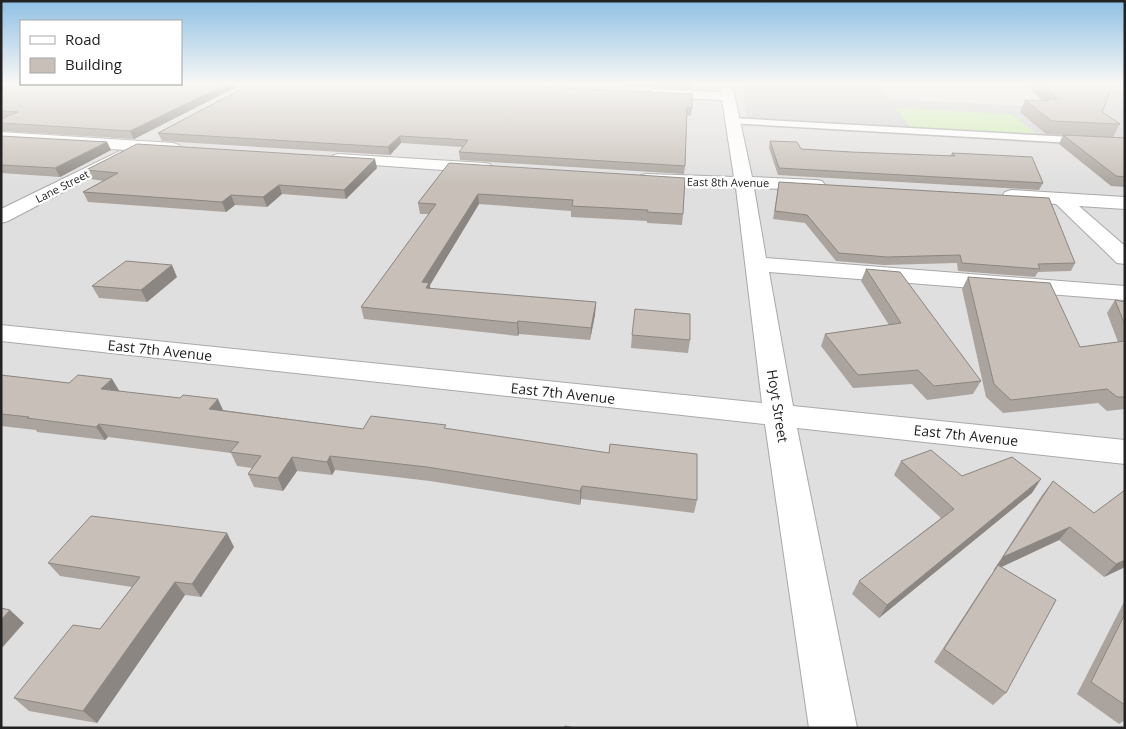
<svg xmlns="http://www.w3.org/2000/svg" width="1126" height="729" viewBox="0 0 1126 729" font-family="'Open Sans',sans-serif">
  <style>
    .residential { fill: #e0dfdf }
    .religious { fill: #d0d0d0 }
    .grass { fill: #cdebb0 }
    .parking { fill: #e2e2e2 }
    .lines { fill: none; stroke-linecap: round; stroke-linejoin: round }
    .service-casing { stroke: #a9a9a9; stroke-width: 3 }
    .minor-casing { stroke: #a9a9a9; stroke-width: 2 }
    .path { stroke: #fa8072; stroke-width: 2; stroke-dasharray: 1 1; stroke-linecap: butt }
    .service { fill: #fff; fill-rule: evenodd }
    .minor { fill: #fff; fill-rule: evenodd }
    .wall { fill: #aba49e }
    .shaded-wall { fill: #8b8681 }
    .building { fill: #c7bfb8; stroke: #8b8681 }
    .labels { text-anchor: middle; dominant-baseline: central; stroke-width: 5; stroke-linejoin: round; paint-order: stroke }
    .far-street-label { font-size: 11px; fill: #222; stroke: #fff }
    .street-label { font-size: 14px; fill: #222; stroke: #fff }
  </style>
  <rect width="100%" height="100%" fill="#f2efe9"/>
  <!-- residential -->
  <rect class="residential" x="1" y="84" width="1124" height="644"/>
  <!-- religious -->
  <polygon class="religious" points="741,84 1125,84 1125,140 748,121"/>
  <!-- grass -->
  <polygon class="grass" points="896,108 1012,114 1037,135 911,129"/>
  <!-- parking -->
  <polygon class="parking" points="878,84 1026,84 1064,108 890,99"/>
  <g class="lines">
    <defs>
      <polygon id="service" points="732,118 1125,140 1125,146 729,123 728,121"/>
      <g id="minor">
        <polygon points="720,84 732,84 752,177 816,180 822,181 825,185 822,189 816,190 754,188 766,258 1125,286 1125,300 769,272 793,406 1125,440 1125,464 797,428 857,728 809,728 765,424 1,341 1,325 762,403 736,188 647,184 641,183 638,179 641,175 647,174 734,177 722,100 654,97 648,93 654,89 721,92"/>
        <polygon points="1,132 173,143 179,145 181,148 179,151 173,153 1,142"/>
        <polygon points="120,151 126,153 128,156 126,159 8,221 1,223 1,209"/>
        <polygon points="338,154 484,163 490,164 492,168 490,172 484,173 332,162 330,159 332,156"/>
        <polygon points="1011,190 1125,197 1125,209 1079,206 1125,246 1125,264 1117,263 1056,204 1005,200 1002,196 1005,192"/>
      </g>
    </defs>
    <!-- service casing -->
    <use href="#service" class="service-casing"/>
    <!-- minor casing -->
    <use href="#minor" class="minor-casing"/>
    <!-- path -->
    <polyline class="path" points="1112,92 1125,94"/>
    <!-- service -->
    <use href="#service" class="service"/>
    <!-- minor -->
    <use href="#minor" class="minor"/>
  </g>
  <!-- wall -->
  <g class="wall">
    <polygon points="1,84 242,84 134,139 1,131"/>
    <polygon points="251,84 692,108 691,116 687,115 685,166 684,174 460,160 459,152 462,147 401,143 390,155 162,141 158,133"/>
    <polygon points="578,84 692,84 691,89"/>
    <polygon points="1027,84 1113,84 1102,112 1120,124 1113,137 1125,138 1125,187 1111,186 1059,144 1063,135 1107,137 1046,134 1020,112 1025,100 1042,101"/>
    <polygon points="1,136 107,142 111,150 60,177 1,173"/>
    <polygon points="770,141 801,149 851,152 950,156 952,153 1043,183 1039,190 778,175 769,148"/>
    <polygon points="449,163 683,214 682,225 647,223 647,221 571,217 571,211 479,204 430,285 430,289 596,302 595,315 590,340 519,334 518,336 364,319 361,307 429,214 420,214 418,203"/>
    <polygon points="377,168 346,199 282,194 267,207 235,205 226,212 88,202 83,192 104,181 90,179 86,170"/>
    <polygon points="779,182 1075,263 1071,271 1038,272 1035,277 958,271 957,263 884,265 836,261 805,223 773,219"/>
    <polygon points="866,269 981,381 973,394 927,400 912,384 853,388 821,346 825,334 889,325 861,281"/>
    <polygon points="177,277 147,302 99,298 92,286"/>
    <polygon points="968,277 1080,347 1118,342 1107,313 1115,300 1125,302 1125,409 1107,411 1098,403 1003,413 986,397 962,289"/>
    <polygon points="632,335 690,340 688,353 631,348"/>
    <polygon points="1,375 69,383 112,379 119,391 223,410 363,429 446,429 697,500 694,513 581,499 580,505 430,481 335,470 332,475 297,471 283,491 254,487 248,474 252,468 237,466 231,453 108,437 105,440 37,432 36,430 1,426"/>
    <polygon points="901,461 1032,493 879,618 852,594 859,581 941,518 894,475"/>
    <polygon points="1053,481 1094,513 1125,490 1125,567 1104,577 1059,540 1001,567 1006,693 993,705 934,662 988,579 995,570 993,571 1042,495"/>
    <polygon points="234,547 201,597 185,595 97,723 29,711 14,698 100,629 132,587 60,576 48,563"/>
    <polygon points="1125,600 1125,720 1119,724 1077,694"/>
  </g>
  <!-- shaded-wall -->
  <g class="shaded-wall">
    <polygon points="227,84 242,84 134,139 130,131"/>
    <polygon points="400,136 401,143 390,155 388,147"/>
    <polygon points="107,142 111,150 60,177 55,168"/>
    <polygon points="375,159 377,168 346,199 344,190"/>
    <polygon points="279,185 282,194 267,207 263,197"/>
    <polygon points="478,194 479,204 430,285 431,294 428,300 422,282"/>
    <polygon points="231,195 235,205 226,212 222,202"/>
    <polygon points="172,265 177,277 147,302 141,290"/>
    <polygon points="596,302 595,315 590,340 591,328"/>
    <polygon points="518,321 519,334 518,336 517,323"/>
    <polygon points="112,379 120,392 101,389"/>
    <polygon points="218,399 224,412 209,409"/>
    <polygon points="99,424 108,437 105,440 96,427"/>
    <polygon points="330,456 335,470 332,475 327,462"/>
    <polygon points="292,457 297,471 283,491 278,478"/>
    <polygon points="1041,479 1032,493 879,618 887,605"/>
    <polygon points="582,486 581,499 580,505 580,491"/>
    <polygon points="1070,527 1059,540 995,570 998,565 993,571 1003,557"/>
    <polygon points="227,533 234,547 201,597 192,584"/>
    <polygon points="1125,560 1125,567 1104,577 1116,564"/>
    <polygon points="175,582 185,595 97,723 83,711"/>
    <polygon points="10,610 24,623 1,649 1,620"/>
  </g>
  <!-- building -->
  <g class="building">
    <polygon points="1,84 227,84 130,131 1,123 1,119 18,112 1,111"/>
    <polygon points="251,84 472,84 692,94 692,108 687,108 685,166 459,152 468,140 400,136 388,147 158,133"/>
    <polygon points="1042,84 1113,84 1102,112 1120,124 1052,121 1025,100 1049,101 1045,99 1057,99"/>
    <polygon points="1063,135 1125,138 1125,177 1116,176"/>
    <polygon points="1,136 107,142 55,168 1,165"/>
    <polygon points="770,141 797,142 801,149 851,152 955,156 952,153 1032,157 1043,183 779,168"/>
    <polygon points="137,144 375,159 344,190 279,185 263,197 231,195 222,202 83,192 118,173 86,170"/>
    <polygon points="449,163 685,178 683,214 647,212 648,210 572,206 573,200 478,194 422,282 429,283 426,288 596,302 591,328 518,321 517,323 361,307 436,204 418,203"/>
    <polygon points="779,182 1049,198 1075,263 1038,264 1040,269 962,263 960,255 887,257 839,253 807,215 775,211"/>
    <polygon points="126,261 172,265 141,290 92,286"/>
    <polygon points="866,269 900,272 981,381 934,386 918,370 858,375 825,334 901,323"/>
    <polygon points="968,277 1050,283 1080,347 1125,341 1125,397 1117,397 1107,389 1011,400 994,384"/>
    <polygon points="1115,300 1125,302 1125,325"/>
    <polygon points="635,309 690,314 690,340 632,335"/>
    <polygon points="1,375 69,383 78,375 112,379 101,389 180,398 183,395 218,399 209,409 363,429 371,416 446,425 444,428 609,453 610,444 697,454 697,500 582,486 580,491 427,467 330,456 327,462 292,457 278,478 248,474 261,456 230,452 239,442 99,424 96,427 27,418 29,417 1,414"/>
    <polygon points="931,450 962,476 1012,457 1041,479 887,605 859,581 954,509 901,461"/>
    <polygon points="1053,481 1094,513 1125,490 1125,560 1116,564 1070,527 1003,557"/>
    <polygon points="91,516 227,533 192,584 175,582 83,711 14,698 73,625 100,629 140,577 48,563"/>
    <polygon points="998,565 1056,600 1006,693 944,649"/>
    <polygon points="1,608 10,610 1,620"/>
    <polygon points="1125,614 1125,705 1091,682"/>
    <polygon points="565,726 575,728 564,728"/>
  </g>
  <!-- sky -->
  <linearGradient id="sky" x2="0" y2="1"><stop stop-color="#8fc0e4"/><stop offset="0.45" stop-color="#f9f8f5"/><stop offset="1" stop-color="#f9f8f5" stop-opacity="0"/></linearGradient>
  <rect width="1126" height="186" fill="url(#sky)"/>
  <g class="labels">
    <!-- far-street labels -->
    <g class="far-street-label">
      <text transform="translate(728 182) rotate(1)">East 8th Avenue</text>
      <text transform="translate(62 186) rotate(-27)">Lane Street</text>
    </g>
    <!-- street labels -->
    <g class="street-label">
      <text transform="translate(160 350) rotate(6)">East 7th Avenue</text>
      <text transform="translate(563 393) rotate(6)">East 7th Avenue</text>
      <text transform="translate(778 406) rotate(81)">Hoyt Street</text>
      <text transform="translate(966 435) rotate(6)">East 7th Avenue</text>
    </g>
  </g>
  <!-- border -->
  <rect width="1126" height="729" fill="none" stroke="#222222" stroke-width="5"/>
  <!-- legend -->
  <rect x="20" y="20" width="162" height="65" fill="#ffffff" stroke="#a7a7a7"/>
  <rect x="30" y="36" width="25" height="8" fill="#ffffff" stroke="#a7a7a7"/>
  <text x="65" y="45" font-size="15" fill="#222222">Road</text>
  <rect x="30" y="58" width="25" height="15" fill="#c7bfb8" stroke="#a7a7a7"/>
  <text x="65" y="70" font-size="15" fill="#222222">Building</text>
</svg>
